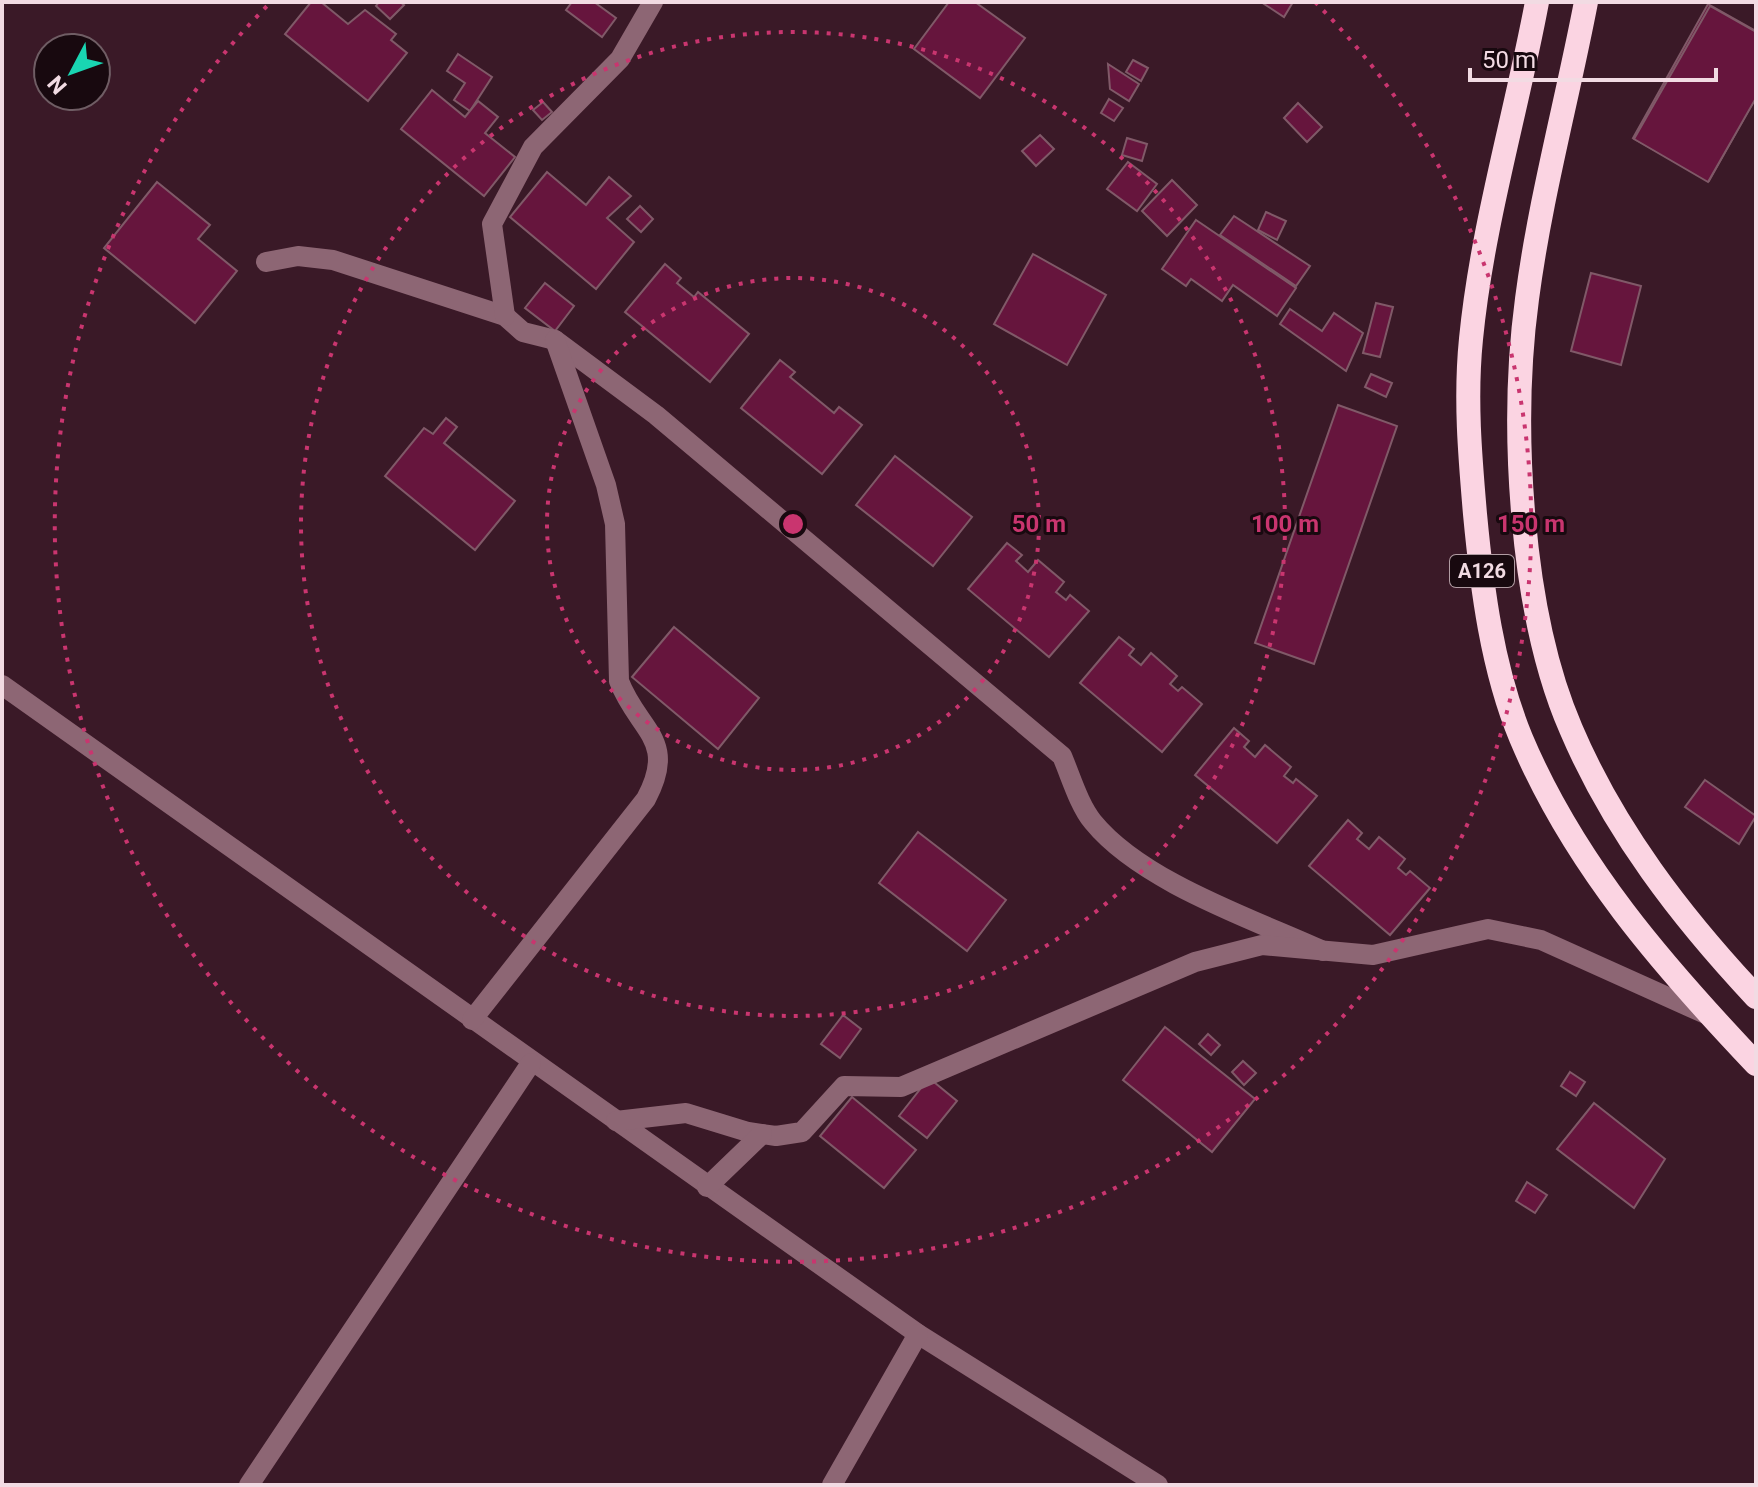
<svg xmlns="http://www.w3.org/2000/svg" width="1758" height="1487" viewBox="0 0 1758 1487" font-family="Roboto,sans-serif">
  <style>
    .building { fill: #66153d; stroke: #805968; stroke-width: 2 }
    .lines { fill: none; stroke-linecap: round; stroke-linejoin: round }
    .minor { stroke: #8d6674; stroke-width: 20 }
    .highway { stroke: #fbd4e2; stroke-width: 24 }
    .ring { fill: none; stroke: #c9356f; stroke-width: 4; stroke-dasharray: 4 8 }
    .labels { text-anchor: middle; dominant-baseline: central; stroke-width: 6; stroke-linejoin: round; paint-order: stroke }
    .shield { fill: #18090f; stroke: #b19ca3; stroke-width: 2 }
    .shield-label { font-size: 20px; font-weight: bold; fill: #f2dbe3 }
    .centre { fill: #c9356f; stroke: #18090f; stroke-width: 4 }
    .ring-label { font-size: 24px; text-anchor: middle; font-weight: bold; fill: #c9356f; stroke: #18090f; stroke-width: 6; stroke-linejoin: round; paint-order: stroke }
  </style>
  <rect width="100%" height="100%" fill="#3a1927"/>
  <!-- building -->
  <g class="building">
    <polygon points="311,2 321,2 348,24 365,10 396,34 391,40 407,53 368,101 285,34"/>
    <polygon points="379,2 400,2 404,5 390,19 376,6"/>
    <polygon points="572,2 594,2 616,18 602,37 566,10"/>
    <polygon points="949,2 975,2 1025,38 980,98 914,49"/>
    <polygon points="1261,2 1293,2 1284,17"/>
    <polygon points="1708,4 1756,31 1756,97 1709,181 1633,138"/>
    <polygon points="1710,6 1756,32 1756,98 1708,182 1634,139"/>
    <polygon points="458,54 492,77 470,111 454,100 465,83 447,71"/>
    <polygon points="1133,60 1148,68 1141,81 1126,72"/>
    <polygon points="1108,64 1139,84 1129,101 1110,89"/>
    <polygon points="432,90 465,117 478,101 498,117 485,133 515,157 484,196 401,129"/>
    <polygon points="1109,99 1123,108 1114,121 1101,113"/>
    <polygon points="543,102 552,112 542,120 533,110"/>
    <polygon points="1298,103 1322,127 1307,142 1284,118"/>
    <polygon points="1040,135 1054,149 1036,166 1022,151"/>
    <polygon points="1127,138 1147,144 1142,161 1122,155"/>
    <polygon points="1128,162 1157,184 1137,211 1107,189"/>
    <polygon points="547,172 586,205 609,177 631,196 607,218 634,242 596,289 510,217"/>
    <polygon points="1172,180 1197,205 1167,236 1142,211"/>
    <polygon points="157,182 210,225 198,239 237,271 195,323 104,248"/>
    <polygon points="640,206 653,219 641,232 627,219"/>
    <polygon points="1266,212 1286,221 1277,240 1258,230"/>
    <polygon points="1234,216 1310,266 1296,286 1220,235"/>
    <polygon points="1196,220 1296,288 1277,316 1233,285 1222,301 1191,279 1186,286 1162,269"/>
    <polygon points="1033,254 1106,295 1067,365 994,324"/>
    <polygon points="665,264 681,278 677,283 694,297 698,292 749,334 710,382 625,312"/>
    <polygon points="1591,273 1641,286 1621,365 1571,351"/>
    <polygon points="545,283 574,306 555,331 525,308"/>
    <polygon points="1376,303 1393,307 1380,357 1363,353"/>
    <polygon points="1290,309 1322,331 1334,313 1363,333 1346,371 1280,324"/>
    <polygon points="780,360 795,372 790,377 834,413 839,407 862,425 822,474 741,408"/>
    <polygon points="1371,374 1392,383 1386,397 1365,387"/>
    <polygon points="1338,405 1397,426 1314,664 1255,643"/>
    <polygon points="446,418 457,427 444,443 515,501 475,550 385,476 424,428 433,434"/>
    <polygon points="895,456 972,517 933,566 856,505"/>
    <polygon points="1007,543 1022,555 1016,561 1028,572 1038,560 1064,582 1056,592 1066,600 1070,595 1089,611 1049,657 968,589"/>
    <polygon points="674,627 759,698 718,749 632,677"/>
    <polygon points="1119,637 1134,649 1129,655 1141,665 1151,653 1177,676 1170,684 1178,691 1182,687 1202,704 1162,752 1080,683"/>
    <polygon points="1234,728 1249,741 1244,747 1255,757 1265,745 1291,767 1284,776 1293,783 1296,779 1317,796 1277,843 1195,775"/>
    <polygon points="1705,780 1756,816 1739,844 1685,807"/>
    <polygon points="1348,820 1362,833 1357,839 1369,849 1379,837 1405,859 1398,868 1406,875 1410,871 1430,888 1390,935 1309,866"/>
    <polygon points="918,832 1006,900 967,951 879,883"/>
    <polygon points="843,1015 861,1029 840,1058 821,1044"/>
    <polygon points="1165,1027 1255,1099 1212,1152 1123,1080"/>
    <polygon points="1208,1034 1220,1045 1211,1055 1199,1044"/>
    <polygon points="1243,1061 1256,1073 1244,1085 1232,1072"/>
    <polygon points="1570,1072 1585,1082 1576,1096 1561,1086"/>
    <polygon points="929,1078 957,1101 927,1138 899,1116"/>
    <polygon points="852,1097 916,1150 884,1188 820,1136"/>
    <polygon points="1594,1103 1665,1159 1634,1208 1557,1149"/>
    <polygon points="1527,1182 1547,1195 1535,1213 1516,1201"/>
  </g>
  <g class="lines">
    <!-- minor -->
    <g class="minor">
      <path d="M266,262l32,-6 35,4 172,56 18,16 32,8 101,75 406,341c9,21 17,49 31,66 49,60 160,97 230,129"/>
      <polyline points="505,316 492,224 533,147 620,59 653,2"/>
      <polyline points="2,685 918,1334 1158,1485"/>
      <path d="M472,1020l174,-221c32,-60 -8,-68 -27,-118l-4,-157 -9,-39 -51,-145"/>
      <polyline points="616,1121 686,1113 748,1132 776,1136 802,1132 844,1086 901,1087 1195,962 1262,945 1373,955 1488,929 1541,940 1710,1016"/>
      <polyline points="707,1187 762,1134"/>
      <polyline points="249,1485 531,1063"/>
      <polyline points="832,1485 918,1334"/>
    </g>
    <!-- highway -->
    <g class="highway">
      <path d="M1537,2c-21,112 -55,224 -66,337 -6,59 -1,117 4,175 7,74 17,154 46,224 53,126 142,228 235,326"/>
      <path d="M1586,2c-19,99 -46,197 -59,297 -17,126 -7,313 44,430 43,101 110,188 185,268"/>
    </g>
  </g>
  <!-- distance rings -->
  <g class="ring">
    <circle cx="793" cy="524" r="246"/>
    <circle cx="793" cy="524" r="492"/>
    <path d="M1315 2A738 738 0 1 1 271 2"/>
  </g>
  <g class="labels">
    <!-- shield labels -->
    <rect class="shield" x="1450" y="555" width="64" height="32" rx="6"/>
    <g class="shield-label">
      <text x="1482" y="571">A126</text>
    </g>
  </g>
  <circle cx="793" cy="524" r="12" class="centre"/>
  <g class="ring-label">
    <text x="1039" y="532">50 m</text>
    <text x="1285" y="532">100 m</text>
    <text x="1531" y="532">150 m</text>
  </g>
  <!-- border -->
  <rect width="1758" height="1487" fill="none" stroke="#f2dbe3" stroke-width="8"/>
  <!-- north arrow -->
  <g transform="translate(72 72) rotate(229)"><circle r="38" fill="#18090f" stroke="#6f5d64" stroke-width="2"/>
  <path d="M0-6L14 30L0 20L-14 30Z" fill="#19d5b2"/>
  <text y="-12" font-size="22" font-weight="bold" text-anchor="middle" fill="#f2dbe3">N</text>
  </g>
  <!-- scale -->
  <path d="M1470 68v12h246v-12" fill="none" stroke="#f2dbe3" stroke-width="4"/>
  <text x="1482" y="68" font-size="24" fill="#f2dbe3" stroke="#18090f" stroke-width="6" paint-order="stroke">50 m</text>
</svg>
